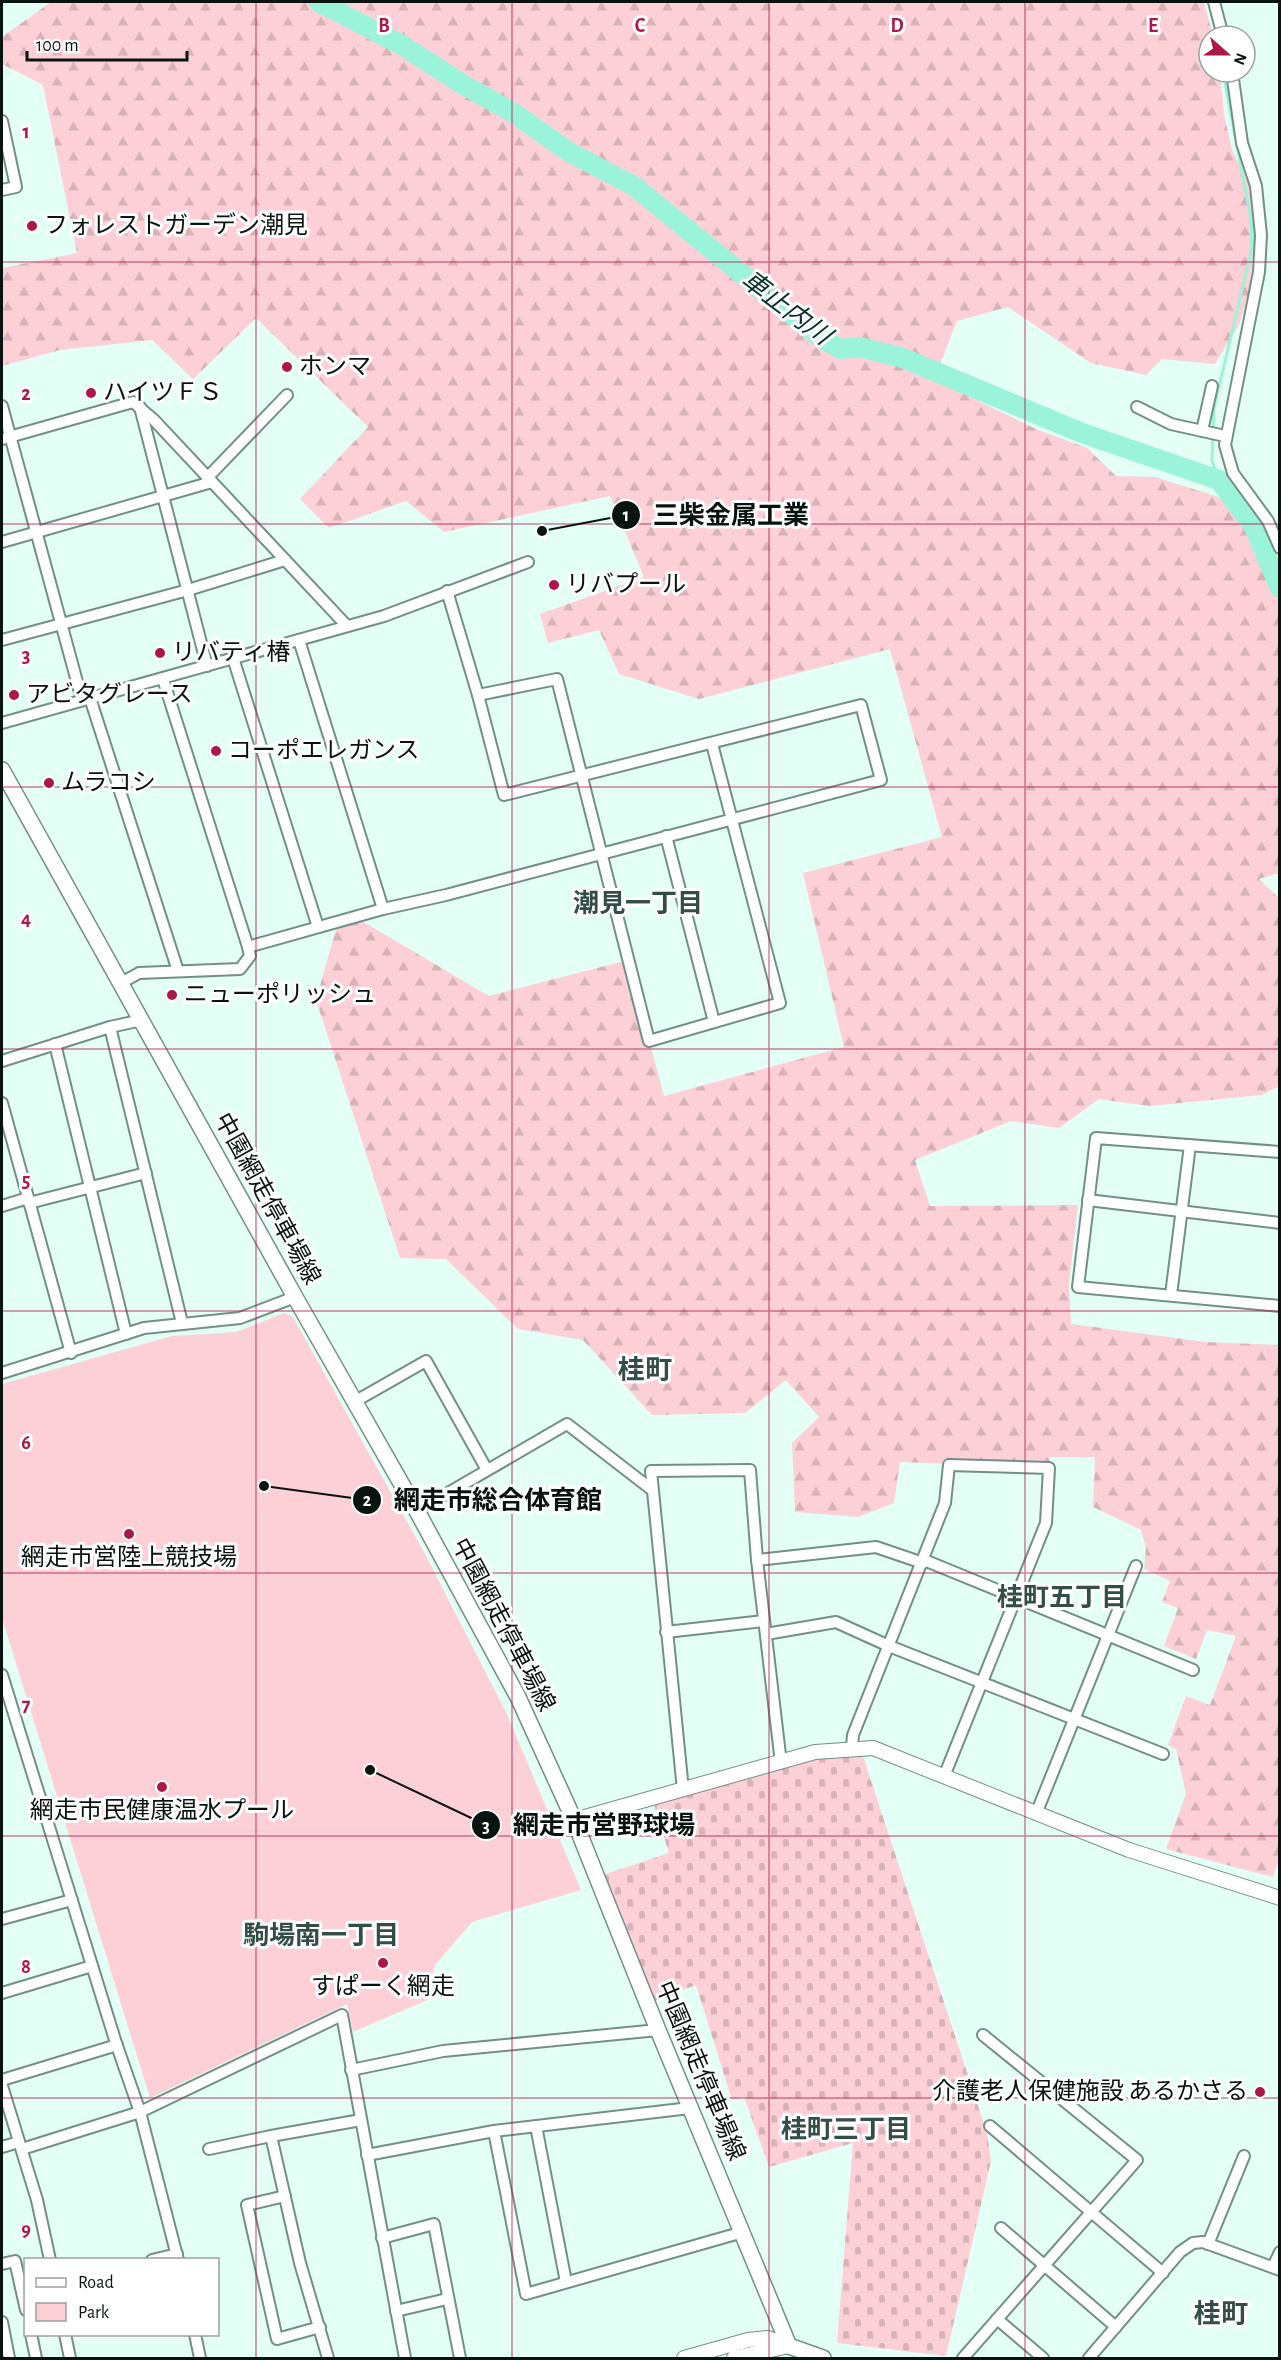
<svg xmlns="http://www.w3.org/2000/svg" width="1281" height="2360" viewBox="0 0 1281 2360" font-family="'Alegreya Sans','Noto Sans JP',sans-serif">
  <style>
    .forest { fill: url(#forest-firs) }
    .cemetery { fill: url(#cemetery-stones) }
    .park { fill: #fcd0d6 }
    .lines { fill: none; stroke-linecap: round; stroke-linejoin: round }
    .stream { stroke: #9bf3da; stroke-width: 3 }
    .river { stroke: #9bf3da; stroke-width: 20 }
    .minor-casing { stroke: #729086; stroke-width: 14 }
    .tertiary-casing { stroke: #729086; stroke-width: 16 }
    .secondary-casing { stroke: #729086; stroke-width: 18 }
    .minor { stroke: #fff; stroke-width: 10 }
    .tertiary { stroke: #fff; stroke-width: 14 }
    .secondary { stroke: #fff; stroke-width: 15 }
    .grid { fill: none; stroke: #ab1848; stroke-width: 1.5; stroke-opacity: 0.55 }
    .poi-dot { fill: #ab1848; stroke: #fff; stroke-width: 2 }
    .labels { text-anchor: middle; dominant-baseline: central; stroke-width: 6; stroke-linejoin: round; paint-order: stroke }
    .poi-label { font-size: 24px; fill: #091411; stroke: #fff; text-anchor: start }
    .street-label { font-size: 24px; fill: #091411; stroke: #fff }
    .water-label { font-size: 26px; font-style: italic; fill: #063128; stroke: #fff }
    .neighbourhood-label { font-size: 26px; font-weight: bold; fill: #324e46; stroke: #fff }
    .quarter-label { font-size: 27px; font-weight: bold; fill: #324e46; stroke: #fff }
    .grid-label { font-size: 20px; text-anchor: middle; font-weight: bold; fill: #ab1848; stroke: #fff; stroke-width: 6; stroke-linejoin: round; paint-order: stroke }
    .leader { fill: none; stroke: #091411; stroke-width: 2 }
    .callout-dot { fill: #091411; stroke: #fff; stroke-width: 2 }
    .mark-label { font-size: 18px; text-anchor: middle; font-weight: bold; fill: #fff }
    .callout-label { font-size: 26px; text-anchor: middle; font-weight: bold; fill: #091411; stroke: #fff; stroke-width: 6; stroke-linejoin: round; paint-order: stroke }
  </style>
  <defs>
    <pattern id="forest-firs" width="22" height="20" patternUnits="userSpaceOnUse" patternTransform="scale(1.5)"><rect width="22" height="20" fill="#fcd0d6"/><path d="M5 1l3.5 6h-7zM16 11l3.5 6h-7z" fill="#d7b2b7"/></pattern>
    <pattern id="cemetery-stones" width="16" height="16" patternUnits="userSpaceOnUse" patternTransform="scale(1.5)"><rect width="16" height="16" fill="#fcd0d6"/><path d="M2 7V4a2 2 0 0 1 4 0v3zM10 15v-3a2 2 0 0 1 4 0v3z" fill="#d7b2b7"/></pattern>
  </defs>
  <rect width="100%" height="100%" fill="#e4fff6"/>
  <!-- forest -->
  <polygon class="forest" points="51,2 1204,2 1213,36 1209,36 1209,72 1220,72 1224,114 1232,150 1250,186 1256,234 1249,292 1239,325 1215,364 1162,359 1146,375 1091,363 1008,307 957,321 934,379 1038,430 1087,448 1116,476 1155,477 1219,497 1242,517 1263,558 1272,588 1280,603 1279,873 1259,879 1279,898 1279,1086 1262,1095 1149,1106 1099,1099 1059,1128 1011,1121 915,1160 930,1206 1078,1205 1069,1283 1071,1324 1206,1342 1279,1345 1280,1857 1273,1877 1166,1849 1186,1794 1176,1749 1168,1745 1186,1696 1210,1705 1236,1636 1207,1630 1196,1659 1164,1646 1178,1608 1162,1602 1170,1581 1144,1569 1146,1548 1141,1530 1093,1507 1095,1457 1050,1457 1049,1468 900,1462 894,1503 858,1517 795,1512 792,1443 819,1417 786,1380 745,1413 652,1415 583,1340 518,1329 446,1259 400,1258 316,1000 338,922 355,917 489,996 628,960 664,1096 844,1047 803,873 942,837 890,649 699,699 619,674 599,630 548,643 540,614 644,577 610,496 444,532 406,501 329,528 300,499 368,427 256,318 193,379 152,340 60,350 2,366 2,268 77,253 43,85 2,64 2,37"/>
  <!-- cemetery -->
  <polygon class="cemetery" points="860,1747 987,2133 991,2161 946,2356 837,2343 853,2143 769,2167 744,2097 732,2100 696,1985 647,2004 597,1877 669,1853 652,1799"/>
  <!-- park -->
  <polygon class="park" points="284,1313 293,1317 424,1552 507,1714 581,1890 472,1922 435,1965 427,2000 353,2032 347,2004 150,2098 2,1618 2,1384 172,1336 236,1332"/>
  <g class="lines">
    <!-- stream -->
    <g class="stream">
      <polyline points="1211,12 1217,36"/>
      <polyline points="1219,480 1212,461 1214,408 1252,248 1251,219 1223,72"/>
    </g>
    <!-- river -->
    <polyline class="river" points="319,2 402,45 462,84 514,113 569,152 634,186 818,336 840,349 860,347 903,358 1082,433 1219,480 1254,527 1280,588"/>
    <defs>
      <g id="minor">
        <polyline points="1214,2 1223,36"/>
        <polyline points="1232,72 1242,143 1256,186 1261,235 1259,272 1225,445 1233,473 1268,521 1280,548"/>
        <polyline points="2,121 16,187 2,190"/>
        <polyline points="2,406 82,700"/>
        <polyline points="140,407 207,666"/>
        <polyline points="1137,407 1171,424 1225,436"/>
        <polyline points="1202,431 1212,386"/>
        <polyline points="2,439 133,402 154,420 347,626"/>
        <polyline points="207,478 287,395"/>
        <polyline points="2,542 212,482"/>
        <polyline points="2,640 188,590 285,560"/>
        <polyline points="299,640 383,909"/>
        <polyline points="233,658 318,927"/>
        <polyline points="163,679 248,947"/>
        <polyline points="478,695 557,679 649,1041 780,1003 712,744"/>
        <polyline points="90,698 178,971"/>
        <polyline points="2,723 384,616 528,562"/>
        <polyline points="666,836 714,1022"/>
        <polyline points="121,983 139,973 240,969 250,956 248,947 383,909 446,895 881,780 861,705 504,795 478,695 447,591"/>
        <polyline points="110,1027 182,1323"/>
        <polyline points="55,1044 126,1334"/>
        <polyline points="2,1061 110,1027 142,1020"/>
        <polyline points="2,1103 71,1353"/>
        <polyline points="1280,1152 1096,1138 1078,1287 1280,1306"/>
        <polyline points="1088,1200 1280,1223"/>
        <polyline points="29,1203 146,1173"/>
        <polyline points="2,1206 28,1198"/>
        <polyline points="1171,1295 1190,1145"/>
        <polyline points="2,1373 144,1328 240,1318 295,1297"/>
        <polyline points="354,1402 426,1361 487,1470"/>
        <polyline points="417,1511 567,1424 651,1489"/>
        <polyline points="757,1560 876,1547 923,1563"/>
        <polyline points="924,1560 1193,1670"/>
        <polyline points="666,1632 764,1621"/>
        <polyline points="766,1634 836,1622 889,1646 1163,1754"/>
        <polyline points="2,1675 116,2043 140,2112 178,2260"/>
        <polyline points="852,1747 853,1735 945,1503 949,1465 1049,1468 1046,1523 945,1774"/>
        <polyline points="683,1790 651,1471 750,1470 757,1560 781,1763"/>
        <polyline points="1036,1814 1136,1566"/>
        <polyline points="2,1919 72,1900"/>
        <polyline points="2,1993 92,1966"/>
        <polyline points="351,2070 443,2051 658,2030"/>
        <polyline points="2,2080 117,2045"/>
        <polyline points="2,2086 37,2200 50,2260"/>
        <polyline points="536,2126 566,2282"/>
        <polyline points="990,2126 1163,2273"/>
        <polyline points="494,2131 526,2294 743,2232"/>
        <polyline points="2,2147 19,2142"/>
        <polyline points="22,2149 140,2112 342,2015 405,2358"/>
        <polyline points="209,2149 271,2136"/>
        <polyline points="367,2155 494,2131 690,2108"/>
        <polyline points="285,2196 247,2205 277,2339 320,2327"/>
        <polyline points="1001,2228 1116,2327"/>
        <polyline points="382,2238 434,2224 460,2358"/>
        <polyline points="1208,2244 1244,2156"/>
        <polyline points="152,2260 177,2254"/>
        <polyline points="2,2264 15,2261 26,2310"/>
        <polyline points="1273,2267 1280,2252"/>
        <polyline points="396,2311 447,2299"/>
        <polyline points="997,2319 1043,2358"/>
        <polyline points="2,2322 9,2358"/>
        <polyline points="31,2334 36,2358"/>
        <polyline points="65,2334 70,2358"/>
        <polyline points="195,2334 200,2358"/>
        <polyline points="328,2358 300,2263 271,2136 361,2120"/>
        <polyline points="963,2358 1137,2160 983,2035"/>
        <polyline points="1089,2358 1180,2252 1193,2243 1203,2242 1280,2270"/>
      </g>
      <g id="tertiary">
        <polyline points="574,1820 815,1752 873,1748 1129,1850 1280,1898"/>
        <polyline points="684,2358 748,2340 768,2338 789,2346"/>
        <polyline points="734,2358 789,2346"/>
      </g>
      <polyline id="secondary" points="2,770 295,1297 417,1511 518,1697 574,1820 658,2030 789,2346 823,2358"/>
    </defs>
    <!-- minor casing -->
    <use href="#minor" class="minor-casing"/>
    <!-- tertiary casing -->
    <use href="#tertiary" class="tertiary-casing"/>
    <!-- secondary casing -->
    <use href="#secondary" class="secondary-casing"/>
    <!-- minor -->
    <use href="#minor" class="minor"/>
    <!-- tertiary -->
    <use href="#tertiary" class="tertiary"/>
    <!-- secondary -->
    <use href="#secondary" class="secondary"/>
  </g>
  <!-- grid -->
  <path class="grid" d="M256,2v2356M512,2v2356M769,2v2356M1025,2v2356M2,262h1278M2,524h1278M2,787h1278M2,1049h1278M2,1311h1278M2,1573h1278M2,1836h1278M2,2098h1278"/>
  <!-- markers -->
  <g class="poi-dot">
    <circle cx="32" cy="226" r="6"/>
    <circle cx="287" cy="367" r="6"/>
    <circle cx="91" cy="393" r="6"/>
    <circle cx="554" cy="585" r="6"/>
    <circle cx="160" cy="653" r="6"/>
    <circle cx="14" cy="695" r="6"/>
    <circle cx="216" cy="751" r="6"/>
    <circle cx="49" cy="783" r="6"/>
    <circle cx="172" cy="995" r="6"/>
    <circle cx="129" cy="1534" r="6"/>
    <circle cx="162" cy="1787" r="6"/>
    <circle cx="383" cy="1963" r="6"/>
    <circle cx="1260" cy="2092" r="6"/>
  </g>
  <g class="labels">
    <!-- poi labels -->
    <g class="poi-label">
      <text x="44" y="226">フォレストガーデン潮見</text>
      <text x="299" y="367">ホンマ</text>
      <text x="103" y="393">ハイツＦＳ</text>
      <text x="566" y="585">リバプール</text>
      <text x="172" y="653">リバティ椿</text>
      <text x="26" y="695">アビタグレース</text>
      <text x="228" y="751">コーポエレガンス</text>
      <text x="61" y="783">ムラコシ</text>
      <text x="184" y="995">ニューポリッシュ</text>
      <text x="129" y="1558" text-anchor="middle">網走市営陸上競技場</text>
      <text x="162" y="1811" text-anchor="middle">網走市民健康温水プール</text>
      <text x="383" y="1987" text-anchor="middle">すぱーく網走</text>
      <text x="1248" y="2092" text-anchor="end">介護老人保健施設 あるかさる</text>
    </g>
    <!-- street labels -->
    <g class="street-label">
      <text transform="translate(267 1199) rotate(61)">中園網走停車場線</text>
      <text transform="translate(503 1625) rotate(62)">中園網走停車場線</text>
      <text transform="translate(700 2071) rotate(67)">中園網走停車場線</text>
    </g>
    <!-- water labels -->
    <g class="water-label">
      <text transform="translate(786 308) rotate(37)">車止内川</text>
    </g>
    <!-- neighbourhood labels -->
    <g class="neighbourhood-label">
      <text x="638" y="904">潮見一丁目</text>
      <text x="1062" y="1598">桂町五丁目</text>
      <text x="321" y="1936">駒場南一丁目</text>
      <text x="846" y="2130">桂町三丁目</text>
    </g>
    <!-- quarter labels -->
    <g class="quarter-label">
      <text x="645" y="1370">桂町</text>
      <text x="1221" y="2314">桂町</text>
    </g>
  </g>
  <g class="grid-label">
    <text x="384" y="32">B</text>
    <text x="640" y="32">C</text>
    <text x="897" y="32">D</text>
    <text x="1153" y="32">E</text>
    <text x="26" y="138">1</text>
    <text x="26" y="400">2</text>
    <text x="26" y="662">3</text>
    <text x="26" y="925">4</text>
    <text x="26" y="1187">5</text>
    <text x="26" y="1449">6</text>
    <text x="26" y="1711">7</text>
    <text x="26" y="1973">8</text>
    <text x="26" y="2236">9</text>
  </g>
  <!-- callouts -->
  <path class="leader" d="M542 531L626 515M264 1486L367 1500M370 1770L486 1825"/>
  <g class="callout-dot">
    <circle cx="542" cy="531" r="6"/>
    <circle cx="264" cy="1486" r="6"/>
    <circle cx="370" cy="1770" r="6"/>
    <circle cx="626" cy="515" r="15"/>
    <circle cx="367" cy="1500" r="15"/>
    <circle cx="486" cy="1825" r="15"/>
  </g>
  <g class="mark-label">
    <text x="626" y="521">1</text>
    <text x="367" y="1506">2</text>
    <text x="486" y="1832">3</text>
  </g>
  <g class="callout-label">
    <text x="731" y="524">三柴金属工業</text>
    <text x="498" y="1509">網走市総合体育館</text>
    <text x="604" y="1834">網走市営野球場</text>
  </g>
  <!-- border -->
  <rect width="1281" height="2360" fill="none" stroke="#091411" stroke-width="6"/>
  <!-- legend -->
  <rect x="24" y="2258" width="195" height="78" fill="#ffffff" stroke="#9da1a0" stroke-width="1.5"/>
  <rect x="36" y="2278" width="30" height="9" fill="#ffffff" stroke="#9da1a0" stroke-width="1.5"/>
  <text x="78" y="2288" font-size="18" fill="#091411">Road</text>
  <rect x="36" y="2303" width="30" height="18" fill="#fcd0d6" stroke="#9da1a0" stroke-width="1.5"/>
  <text x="78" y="2318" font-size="18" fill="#091411">Park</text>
  <!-- north arrow -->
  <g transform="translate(1227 54) rotate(111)"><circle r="28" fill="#ffffff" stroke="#9da1a0" stroke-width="1.5"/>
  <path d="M0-4.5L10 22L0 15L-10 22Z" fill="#ab1848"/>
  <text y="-9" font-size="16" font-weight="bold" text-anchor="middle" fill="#091411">N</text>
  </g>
  <!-- scale -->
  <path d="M27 51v9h160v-9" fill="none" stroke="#091411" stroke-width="3"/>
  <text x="36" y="51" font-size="18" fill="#091411" stroke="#ffffff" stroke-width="4.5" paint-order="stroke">100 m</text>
</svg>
